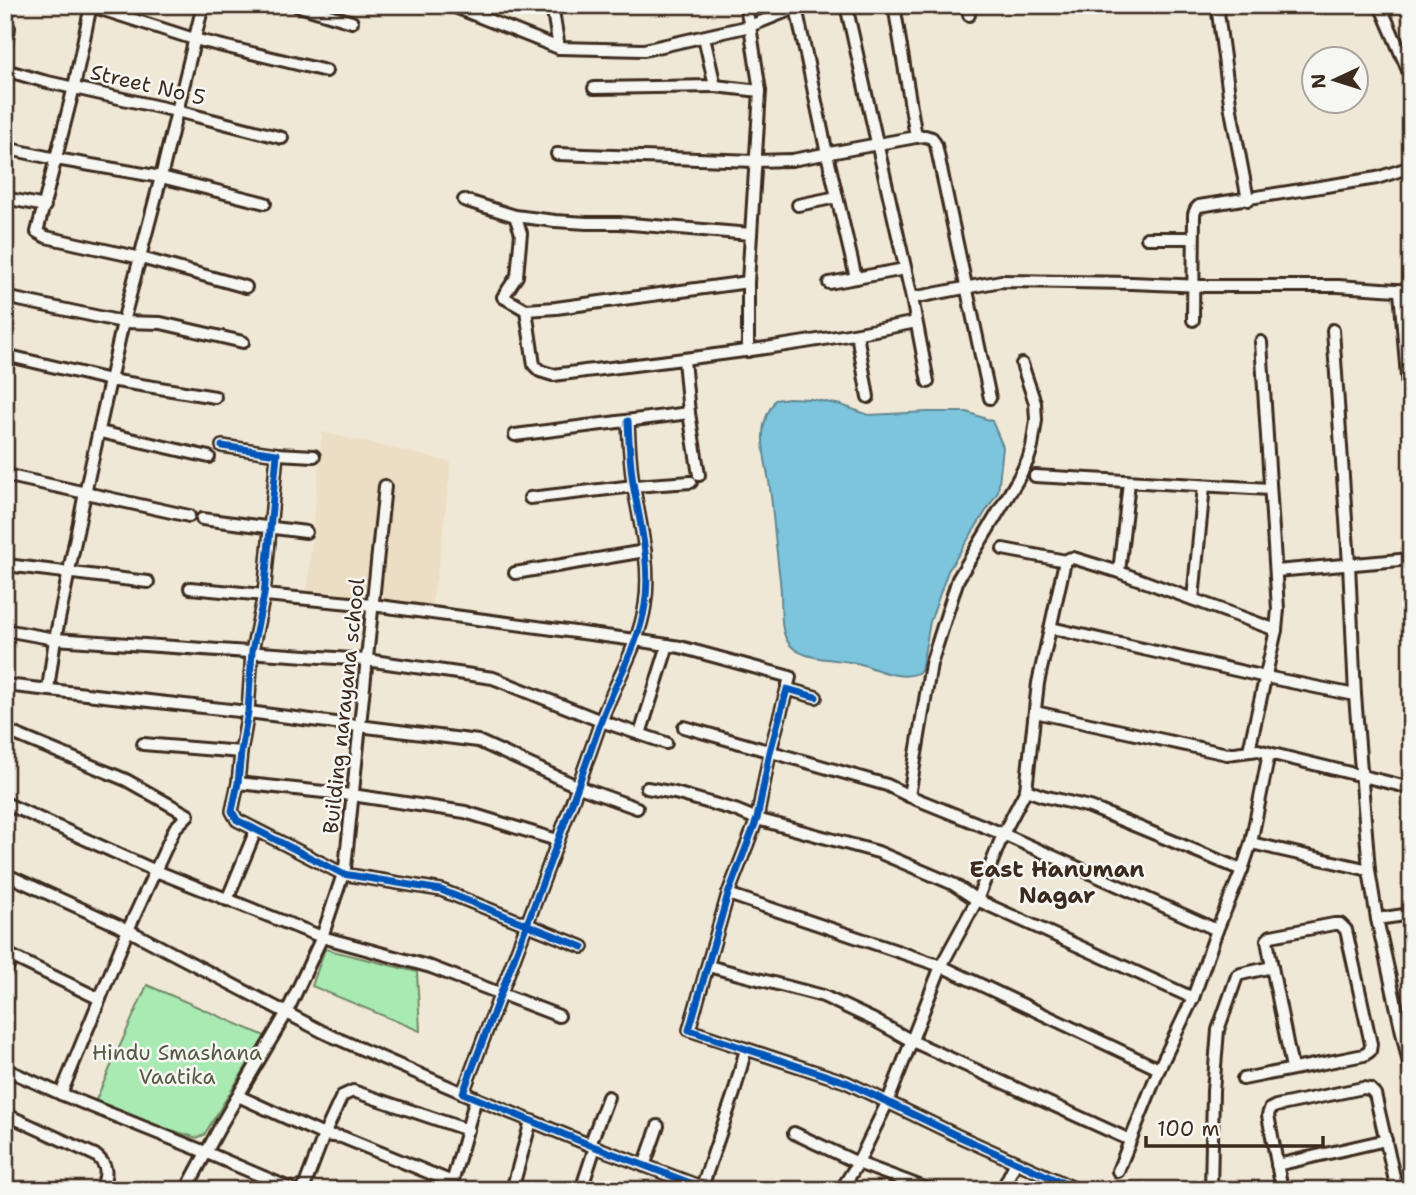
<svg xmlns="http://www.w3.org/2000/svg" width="1416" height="1195" viewBox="0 0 1416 1195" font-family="'Shantell Sans',sans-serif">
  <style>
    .built { fill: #ecdec4 }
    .green { fill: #a9e9b2; stroke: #728a68; stroke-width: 2 }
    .water { fill: #7cc5dd; stroke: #628791; stroke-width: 2 }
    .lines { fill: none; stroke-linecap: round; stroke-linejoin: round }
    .street-casing { stroke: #3b2a1e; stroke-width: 16 }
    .street { stroke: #f6f6f2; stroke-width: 10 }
    .cycleway-casing { stroke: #f6f6f2; stroke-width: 11 }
    .cycleway { stroke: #0057b8; stroke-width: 7 }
    .labels { text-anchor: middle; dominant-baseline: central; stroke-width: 5; stroke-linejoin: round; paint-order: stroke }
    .street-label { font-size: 21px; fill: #3b2a1e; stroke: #f6f6f2 }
    .park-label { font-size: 21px; fill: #565a43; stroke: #f6f6f2 }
    .neighbourhood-label { font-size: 23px; font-weight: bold; fill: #3b2a1e; stroke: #f6f6f2 }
  </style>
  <rect width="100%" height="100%" fill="#f0e8d7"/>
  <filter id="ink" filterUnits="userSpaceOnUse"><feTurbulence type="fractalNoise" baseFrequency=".0143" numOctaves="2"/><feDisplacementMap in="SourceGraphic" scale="14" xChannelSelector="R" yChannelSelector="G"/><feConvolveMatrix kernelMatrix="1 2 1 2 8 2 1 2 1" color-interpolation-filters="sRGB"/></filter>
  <g filter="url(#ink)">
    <!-- built -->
    <polygon class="built" points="322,432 451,462 441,551 431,609 307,592"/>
    <!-- green -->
    <g class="green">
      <polygon points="325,949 417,972 420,1031 312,986"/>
      <polygon points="147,985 265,1036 204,1135 197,1138 129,1117 95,1102"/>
    </g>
    <!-- water -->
    <path class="water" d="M789,398l22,1 30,6 28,10 58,-3h40l25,9 11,26 -5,45 -50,79 -18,51 -9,49c-15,11 -41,0 -57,-6 -20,-7 -56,-3 -72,-18 -13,-12 -10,-36 -11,-51 0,-14 -3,-29 -4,-43 -3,-22 -4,-43 -7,-65 -2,-17 -8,-35 -7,-53 0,-14 5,-23 12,-35z"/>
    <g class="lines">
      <defs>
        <g id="street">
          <polyline points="88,5 194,39 326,71"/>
          <polyline points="91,5 74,87 37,232 46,237 141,258 246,287"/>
          <polyline points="296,5 352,22"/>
          <polyline points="450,5 559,48 644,50 750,26 802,5"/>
          <polyline points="552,5 559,48"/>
          <polyline points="745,5 750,26 760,91 748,282 748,351"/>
          <polyline points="846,5 912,298 928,382"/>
          <polyline points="894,5 916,137 925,136 932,138 936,145 990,398"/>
          <polyline points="968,5 969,15"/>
          <polyline points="1217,5 1231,110 1248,200"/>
          <polyline points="1380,5 1411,77"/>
          <polyline points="796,7 827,154 856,278"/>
          <polyline points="5,47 9,28"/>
          <polyline points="5,70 43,81 177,111 282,138"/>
          <polyline points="715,86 760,91"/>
          <polyline points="594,88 715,86 704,37"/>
          <polyline points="5,148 56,159 161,177 265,203"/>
          <polyline points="557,154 755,161 792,160 916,137"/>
          <polyline points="5,198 45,206"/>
          <polyline points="464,200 515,216 555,221 587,223 619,223 751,234"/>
          <polyline points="798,205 837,197"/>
          <polyline points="515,216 521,233 517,276 503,297 526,310 556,308 748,282"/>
          <polyline points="1147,238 1193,238"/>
          <polyline points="829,283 905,269"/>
          <polyline points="1400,291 1411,426"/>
          <polyline points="5,297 123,322 161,323 243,342"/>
          <polyline points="912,298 1001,281 1132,283 1202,286 1338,286 1411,291"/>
          <path d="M526,310l8,55 6,6 13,4c122,-15 243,-28 363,-53"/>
          <polyline points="1193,320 1194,214 1196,209 1199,206 1377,178 1411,167"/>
          <polyline points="1333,330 1349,564 1355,695 1369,870 1377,919 1411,1073"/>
          <polyline points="857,334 868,397"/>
          <polyline points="5,355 110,380 215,397"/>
          <polyline points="689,413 699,475"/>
          <path d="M628,421c1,23 2,46 6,68 7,38 17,78 11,116 -6,41 -32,81 -45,119 -43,124 -91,247 -137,369l127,52 119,45"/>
          <polyline points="100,432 209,457"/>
          <polyline points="515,435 689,413 684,360"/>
          <polyline points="222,446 277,454 264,595 252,651 248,712 241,752 238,783 232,811 237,820 343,874 441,890 583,947"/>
          <polyline points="277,454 314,456"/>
          <polyline points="5,475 189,516"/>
          <polyline points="1035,476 1270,489"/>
          <polyline points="530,498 634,486 691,482"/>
          <polyline points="202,519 306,532"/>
          <polyline points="1003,549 1066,561"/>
          <polyline points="1276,571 1411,559"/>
          <polyline points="1119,572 1129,482"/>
          <polyline points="515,573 645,551"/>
          <polyline points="5,575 6,565 148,582"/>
          <polyline points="190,588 372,605 635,640 680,647 790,677 787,689"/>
          <polyline points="1193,599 1204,486"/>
          <polyline points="1051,628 1266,677 1355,695"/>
          <polyline points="5,630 55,639 366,660 493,678 601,721 666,743"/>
          <polyline points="5,685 248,712 478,741 579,787 637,808"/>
          <polyline points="48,689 55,639 85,493 123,322 161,177 203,5"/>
          <polyline points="816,697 787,689 770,752 757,819 728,894 689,1030 846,1082 956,1135 1078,1190"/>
          <polyline points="1035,712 1227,754 1258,750 1269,753"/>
          <polyline points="684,727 887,785 909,796 1003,834 1217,930"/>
          <polyline points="5,730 126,780 188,815 175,828 128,930 61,1094 205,1152 294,1190"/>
          <polyline points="640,734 668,645"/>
          <polyline points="143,744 241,752"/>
          <polyline points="1249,750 1276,630 1278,609 1261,342"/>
          <polyline points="238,783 352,795 465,812 557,840"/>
          <polyline points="647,788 675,793 735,810 757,819 878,852 953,884 977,900 1193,998"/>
          <path d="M1026,790l12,-107 26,-117c2,-6 4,-8 9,-8l46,14 157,58"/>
          <polyline points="909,796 931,664 958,579 1017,481 1028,460 1032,447 1036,420 1035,403 1022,364"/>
          <polyline points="5,803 156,871 322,937 431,967 559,1016"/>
          <polyline points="1251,843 1369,870"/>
          <polyline points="5,874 128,930 327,1034 463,1093"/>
          <polyline points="728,894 941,966 1159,1069"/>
          <polyline points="227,900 256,830"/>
          <polyline points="1377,919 1411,914"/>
          <polyline points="5,953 100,999"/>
          <polyline points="708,966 823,996 874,1020 912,1041 1130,1140"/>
          <polyline points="1272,967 1292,1068"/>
          <polyline points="5,972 13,957"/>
          <polyline points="5,1069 61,1094"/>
          <polyline points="238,1096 324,1135 342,1096 353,1091 468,1130"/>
          <path d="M5,1114l90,41c14,10 12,20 6,35"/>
          <polyline points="794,1133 858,1163 930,1190"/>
          <polyline points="590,1145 608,1097"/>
          <polyline points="1277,1165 1386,1140"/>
          <polyline points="644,1166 658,1126"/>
          <polyline points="1118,1171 1159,1069 1193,998 1217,930 1242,870 1251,843 1269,753 1411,788"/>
          <polyline points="5,1189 6,1190"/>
          <polyline points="186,1190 222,1123 286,1014 322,937 345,868 385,486"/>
          <polyline points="303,1190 324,1135 342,1137 452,1182"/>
          <polyline points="450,1190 476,1098"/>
          <polyline points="512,1190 531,1121"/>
          <polyline points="581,1190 595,1147"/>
          <polyline points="701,1190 734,1093 746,1049"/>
          <polyline points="841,1190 858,1163 888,1101 941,966 977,900 1003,834 1026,790 1043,796 1090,807 1242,870"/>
          <polyline points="1002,1190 1016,1162"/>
          <polyline points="1211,1190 1213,1091 1218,1030 1237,976 1241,974 1272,967 1267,940 1271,936 1334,924 1340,924 1346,930 1371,1044 1370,1051 1364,1055 1243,1079"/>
          <polyline points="1282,1190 1268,1115 1270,1109 1276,1106 1363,1088 1370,1089 1375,1094 1397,1190"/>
        </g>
      </defs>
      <!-- street casing -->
      <use href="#street" class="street-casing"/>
      <!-- street -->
      <use href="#street" class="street"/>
      <defs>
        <g id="cycleway">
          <path d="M628,421c1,23 2,46 6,68 7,38 17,78 11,116 -6,41 -32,81 -45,119 -43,124 -91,247 -137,369l127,52 119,45"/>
          <polyline points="222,446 277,454 264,595 252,651 248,712 241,752 238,783 232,811 237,820 343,874 441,890 583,947"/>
          <polyline points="816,697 787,689 770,752 757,819 728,894 689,1030 846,1082 956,1135 1078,1190"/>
        </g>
      </defs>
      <!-- cycleway casing -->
      <use href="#cycleway" class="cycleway-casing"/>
      <!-- cycleway -->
      <use href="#cycleway" class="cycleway"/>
    </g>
  </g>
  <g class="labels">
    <!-- street labels -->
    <g class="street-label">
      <text transform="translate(148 85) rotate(13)">Street No 5</text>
      <text transform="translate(344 706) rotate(-84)">Building narayana school</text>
    </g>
    <!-- park labels -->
    <g class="park-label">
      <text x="177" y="1053">Hindu Smashana<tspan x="177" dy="24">Vaatika</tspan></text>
    </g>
    <!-- neighbourhood labels -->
    <g class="neighbourhood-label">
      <text x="1057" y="869">East Hanuman<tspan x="1057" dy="26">Nagar</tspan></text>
    </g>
  </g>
  <!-- margin -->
  <rect width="1416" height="1195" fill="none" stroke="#f6f6f2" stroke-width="28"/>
  <rect x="14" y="14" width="1388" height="1167" fill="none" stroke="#3b2a1e" stroke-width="2.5" filter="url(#ink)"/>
  <!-- north arrow -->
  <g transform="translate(1335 80) rotate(266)"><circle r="33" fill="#f6f6f2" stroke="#aba49d" stroke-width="2"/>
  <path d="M0-5L12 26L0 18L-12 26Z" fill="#3b2a1e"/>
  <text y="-10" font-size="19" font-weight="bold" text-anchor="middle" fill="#3b2a1e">N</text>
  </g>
  <!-- scale -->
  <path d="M1146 1136v10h177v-10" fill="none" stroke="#3b2a1e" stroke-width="3.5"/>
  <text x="1157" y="1136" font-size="21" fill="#3b2a1e" stroke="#f6f6f2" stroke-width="5" paint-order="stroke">100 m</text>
</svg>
